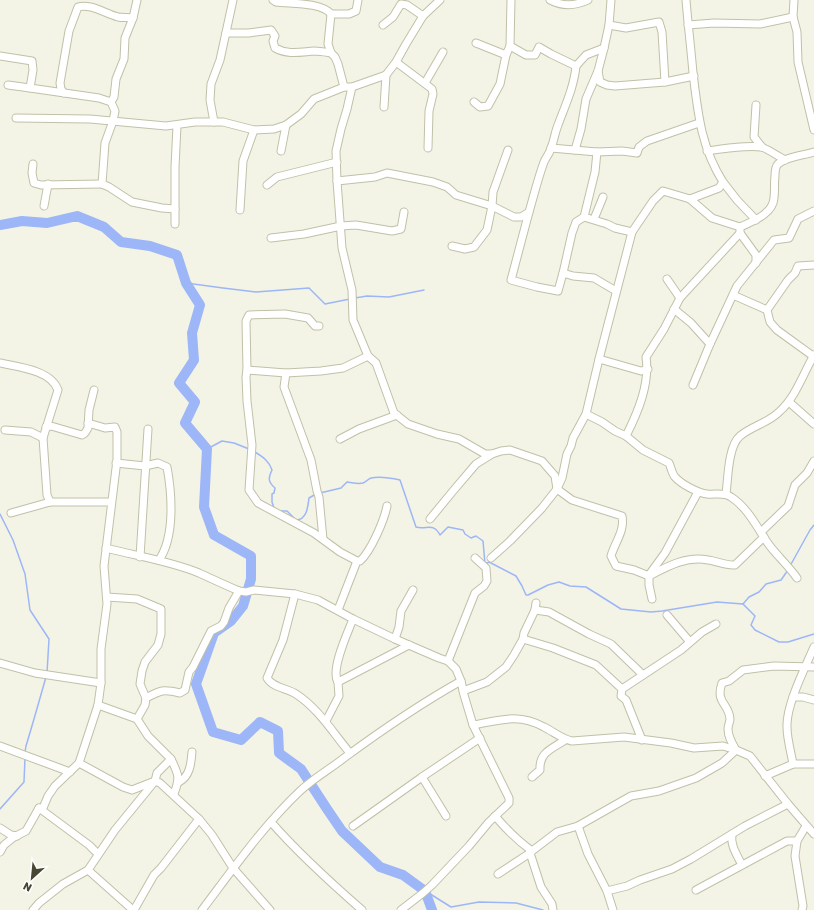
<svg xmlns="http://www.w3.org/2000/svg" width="814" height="910" viewBox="0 0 814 910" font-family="Rubik,sans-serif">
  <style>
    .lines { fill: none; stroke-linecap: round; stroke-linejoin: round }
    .stream { stroke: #9db6f7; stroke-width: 1.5 }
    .river { stroke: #9db6f7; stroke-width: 10 }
    .minor-casing { stroke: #c1c0a8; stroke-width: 9 }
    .minor { stroke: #fff; stroke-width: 7 }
  </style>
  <rect width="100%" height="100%" fill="#f4f4e6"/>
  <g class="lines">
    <!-- stream -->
    <g class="stream">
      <polyline points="186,283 223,288 256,292 309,288 325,304 350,299"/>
      <polyline points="355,298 367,296 389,297 424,290"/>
      <polyline points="207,449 222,441 234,443 249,449"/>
      <path d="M255,452c8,5 14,9 17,18 -4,8 -4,12 3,18l-1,5 -2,1v8l2,6"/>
      <path d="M320,493l21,-5 6,-6c5,1 11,2 16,1 3,-1 5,-4 8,-5 10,-2 20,0 29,2l16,47c11,3 17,-5 24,8l8,-8 15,3 2,4 6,4 5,-2 7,5 2,23 4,-2 27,14 6,10 4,9h2l20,-10 11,-3 11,4 16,1 35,22 30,3 11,-1 55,-9 26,2 12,12 -4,9 4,5 24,12h9l26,-8"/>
      <path d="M280,511h7l9,9c11,0 12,-14 13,-22l7,-4"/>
      <polyline points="0,514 13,540 25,574 30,610 49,639 47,673"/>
      <polyline points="790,566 810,530 814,525"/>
      <polyline points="743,604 749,597 759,592 766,584 781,580 788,570"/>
      <polyline points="25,752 26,746 34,719 46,677"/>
      <polyline points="0,809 24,782 25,758"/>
      <polyline points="427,892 451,907 479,902 516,903 543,910"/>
    </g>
    <!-- river -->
    <polyline class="river" points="0,225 22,221 47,223 77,216 104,227 121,242 150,246 177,255 186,283 200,305 192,333 194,360 179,383 195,402 185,423 207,449 204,507 214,535 251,556 251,579 243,606 231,621 214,633 196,684 213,732 241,740 260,722 278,731 279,753 301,769 327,809 342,831 380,867 403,875 425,891 432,910"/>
    <defs>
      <g id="minor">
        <path d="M273,0l3,2c15,2 45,0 55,12l-3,30 3,9 4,4 3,7 6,23"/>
        <polyline points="511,0 510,46 526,55 535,55 539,47 551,54 576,66 586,55 604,48"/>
        <path d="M550,0c13,7 25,6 38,0"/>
        <path d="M686,0c2,25 5,49 7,73 5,41 8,74 30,109l-4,6 -29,11"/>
        <polyline points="794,0 793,17 797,32 798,62 814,130"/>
        <polyline points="331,14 349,14 356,11 358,0"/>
        <polyline points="383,25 393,17 401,4 407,5 423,16"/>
        <polyline points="609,25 626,28 659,22 662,32 665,82"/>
        <polyline points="688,25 714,23 760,24 793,17"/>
        <path d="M226,33h23l22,-3 4,6 -2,5 2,7c13,7 25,4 39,3 6,0 11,1 17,2"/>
        <polyline points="476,43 506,55"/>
        <polyline points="0,56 32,61 33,70 30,88 99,98 111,102 115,111 113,121 105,143 102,184 109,187 132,202 162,208 175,209"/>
        <polyline points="396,62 432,89 433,94 429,111 428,148"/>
        <polyline points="598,71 600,82 607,85 615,86 665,82 694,76"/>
        <polyline points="425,83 443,52"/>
        <polyline points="8,85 30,88"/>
        <path d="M352,87l-5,22 -6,20 -5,22 1,30 5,67 10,42 1,30 15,36 8,7 18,50 14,11 29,10 22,5 26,15h7l9,-3 9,-1 32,11 13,15 2,13 15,11 50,16c3,15 -7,26 -11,40l5,10 18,4 15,6c19,-10 37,-20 59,-16 9,1 18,6 27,5l29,-28"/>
        <path d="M64,93l-3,-4 -1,-6 9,-52 9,-24c12,-4 28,7 40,10 5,1 10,0 15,1"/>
        <polyline points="111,102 114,97 116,79 124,59 125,38 133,18 137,0"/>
        <polyline points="474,102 480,107 488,106 500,84 506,55 510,46"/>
        <polyline points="756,105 754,137 762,147"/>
        <polyline points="384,107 386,75"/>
        <polyline points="16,118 90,119 166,126 195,122 223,122 254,130 274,129 286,125 301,114 314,99 344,87 352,87 386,75 396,62 406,44 423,16 440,0"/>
        <polyline points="214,122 210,100 211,84 220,60 233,0"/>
        <polyline points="551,148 597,152 595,172 584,217 576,222 572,233 563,273"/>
        <polyline points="575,150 581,129 586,99 598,71 604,48 609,25 611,0"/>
        <polyline points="281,151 286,125"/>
        <path d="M707,151c14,-2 40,-6 54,-4 3,0 19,10 24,13"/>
        <polyline points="597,152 622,151 637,153 639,147 647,141 699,123"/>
        <polyline points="33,164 32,173 34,183 41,185 102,184"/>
        <path d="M337,181l38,-4 12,-4 46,9 14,5 9,8 36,11 22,11h7l8,-5c5,-17 9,-34 15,-50 2,-5 6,-9 7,-14 3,-7 4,-16 7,-23 7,-19 16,-38 18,-59"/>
        <polyline points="723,182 737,200 756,220"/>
        <polyline points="267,185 277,177 337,162"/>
        <polyline points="44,206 48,184"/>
        <polyline points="240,210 243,161 254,130"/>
        <polyline points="529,212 511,280 537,287 558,291 563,273 573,276 594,278 616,291"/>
        <polyline points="584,217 607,224 615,228 632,232"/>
        <polyline points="594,219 603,197"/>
        <polyline points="175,224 175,167 177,126"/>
        <polyline points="740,233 756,255 756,263"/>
        <polyline points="271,238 304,234 341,226 356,225 392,231 401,229 404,212"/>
        <polyline points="452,246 465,249 474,247 487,230 492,206 493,192 508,150"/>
        <polyline points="667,279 680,298"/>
        <polyline points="733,295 767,310 770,322 777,330 813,356"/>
        <polyline points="674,309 691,323 710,344"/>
        <polyline points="767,310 788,280 795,273 798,266 814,265"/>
        <polyline points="319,326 315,326 308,318 285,314 249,315 246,321 247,370 246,377 247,401 252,445 249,490 258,503 314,533 340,552 357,561"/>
        <polyline points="599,359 641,371 648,369"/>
        <path d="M0,363c18,4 51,7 58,27l-15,48 4,57 3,7"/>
        <polyline points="247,370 286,373 321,371 343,368 368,356"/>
        <polyline points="286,373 284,387 311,460 317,491 319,497 323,539"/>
        <polyline points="693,385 710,344 737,286 774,240 789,238 798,219 814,211"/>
        <polyline points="789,402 814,424"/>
        <path d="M586,414l16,8 13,9 11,5 17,14 26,13c2,4 3,11 6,14 6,7 23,16 32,17 8,1 17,-2 24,3 16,10 26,30 36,45 9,13 21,23 30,36"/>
        <polyline points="46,427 51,426 82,435 85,433 88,428 89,410 94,390"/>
        <polyline points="5,430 31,432 43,438"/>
        <path d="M626,436c12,-24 24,-52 20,-79l18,-28 16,-31 60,-65v-6c13,-6 33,-13 34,-29 1,-8 0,-15 1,-22 0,-4 0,-9 3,-12 7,-7 27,-9 36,-12"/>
        <polyline points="340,439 359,429 397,415"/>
        <path d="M116,463l29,3 13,-3 9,4c5,27 8,70 -8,93"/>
        <path d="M726,494c2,-15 2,-48 14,-58 12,-10 28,-13 39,-24 17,-15 24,-38 35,-57"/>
        <polyline points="11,513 50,502 111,502"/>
        <polyline points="430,519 453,491 476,464 492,454"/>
        <polyline points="761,532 788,506 795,485 807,473 814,461"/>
        <path d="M106,548c30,8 64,13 93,25 13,6 26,12 40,18l7,1 8,-2 41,4 23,6 35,19 42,20 44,19 9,3 8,8 5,12"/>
        <polyline points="140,557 148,429"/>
        <polyline points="491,558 510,541 542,508 557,489 562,478 567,454 571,446 573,438 586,414 599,359 632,232 653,201 663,191 690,199 712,218 740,227"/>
        <path d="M295,594l-12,46 -16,38c6,10 20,10 29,16 23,15 37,39 54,59"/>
        <polyline points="107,597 137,599 161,609 161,634 158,645 145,662 142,671 140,684 146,698 145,705 137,719"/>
        <polyline points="652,599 649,585 649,575 665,553 698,492"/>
        <path d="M338,610l19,-49h3c11,-10 24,-40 27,-55"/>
        <polyline points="535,610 549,612 589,634 611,644 643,675"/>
        <polyline points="667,615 690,642"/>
        <polyline points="395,639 399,627 401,611 413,590"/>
        <polyline points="523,639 553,648 596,665 622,689"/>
        <polyline points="448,661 475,593 484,586 487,581 486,568 475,558"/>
        <polyline points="0,663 35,673 101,683"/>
        <path d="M338,682c-8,-12 10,-50 15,-63"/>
        <polyline points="463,691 487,682 506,667 514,655 523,639 524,633 535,610 536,603"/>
        <polyline points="793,697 803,697 814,700"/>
        <path d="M146,698c15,-8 17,-9 34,-5l5,-3 4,-18 4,-5 18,-36 10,-5 3,-4 5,-14 10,-17"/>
        <polyline points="326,721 339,696 338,682 409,645"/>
        <polyline points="642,740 626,700 621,696 622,689 681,650 702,632 716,624"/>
        <polyline points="0,746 70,772"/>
        <path d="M171,759c8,16 9,19 3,35"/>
        <polyline points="79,763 123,787 132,790 155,781 160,783 199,819 212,835 233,868 270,910"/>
        <path d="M793,764c-2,-12 -6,-25 -6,-37 -1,-22 18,-59 27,-80"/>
        <polyline points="765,776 793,764 814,764"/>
        <polyline points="422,777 446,816"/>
        <path d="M532,777l8,-7c-1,-18 12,-21 25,-30"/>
        <path d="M179,782c11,-6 12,-18 13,-30"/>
        <polyline points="39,808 89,845 98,854"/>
        <path d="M495,816c11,13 23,25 37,35"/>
        <path d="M271,822c28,32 59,60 91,88"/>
        <polyline points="353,826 422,777 480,738"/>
        <polyline points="578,826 588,854 607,891 613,910"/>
        <polyline points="0,828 11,835 17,836"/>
        <path d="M732,834c-2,11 5,21 10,31"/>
        <polyline points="0,852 4,845 14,837 26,831 39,808 43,808 48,796 55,786 79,763 98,705 101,683 101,649 107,604 104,566 117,460 117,432 115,427 105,428 88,423"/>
        <polyline points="88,870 133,910"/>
        <polyline points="498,874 530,853"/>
        <polyline points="696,890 787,841 797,841"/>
        <polyline points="607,891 627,886 640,880 672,869 691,859 745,826 788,804"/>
        <polyline points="33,910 39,903 63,884 88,870 115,830 155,781 157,773 171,759 148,736 137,719 98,705"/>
        <polyline points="134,910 154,875 161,868 199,819"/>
        <path d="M202,910c31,-41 61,-84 98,-119 14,-13 30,-22 44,-33 38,-28 76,-54 117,-77l3,14 9,30c28,-5 45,-12 71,2 10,5 18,12 28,14l52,-4 47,6 23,5 29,-2 13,4 14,6 38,48 26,30"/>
        <polyline points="401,910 423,893 432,885 469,846 489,822 509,803 509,798 473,725"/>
        <path d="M553,910l-1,-6 -11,-17 -11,-34 2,-2 25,-19 21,-6 53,-30 28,-5 37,-13 26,-15 14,-13c-4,-7 -8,-13 -8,-21 0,-4 2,-7 2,-10 -1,-16 -15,-16 -8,-36l7,-2 14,-11 31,-4 40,1"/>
        <polyline points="802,910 803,906 795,856 797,841 806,826"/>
      </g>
    </defs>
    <!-- minor casing -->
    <use href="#minor" class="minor-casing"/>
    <!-- minor -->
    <use href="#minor" class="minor"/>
  </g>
  <!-- north arrow -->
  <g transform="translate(32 878) rotate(207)" stroke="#ffffff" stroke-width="3" paint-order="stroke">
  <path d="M0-3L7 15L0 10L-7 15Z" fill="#484635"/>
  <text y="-6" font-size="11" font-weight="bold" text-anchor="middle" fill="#484635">N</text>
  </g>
</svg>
